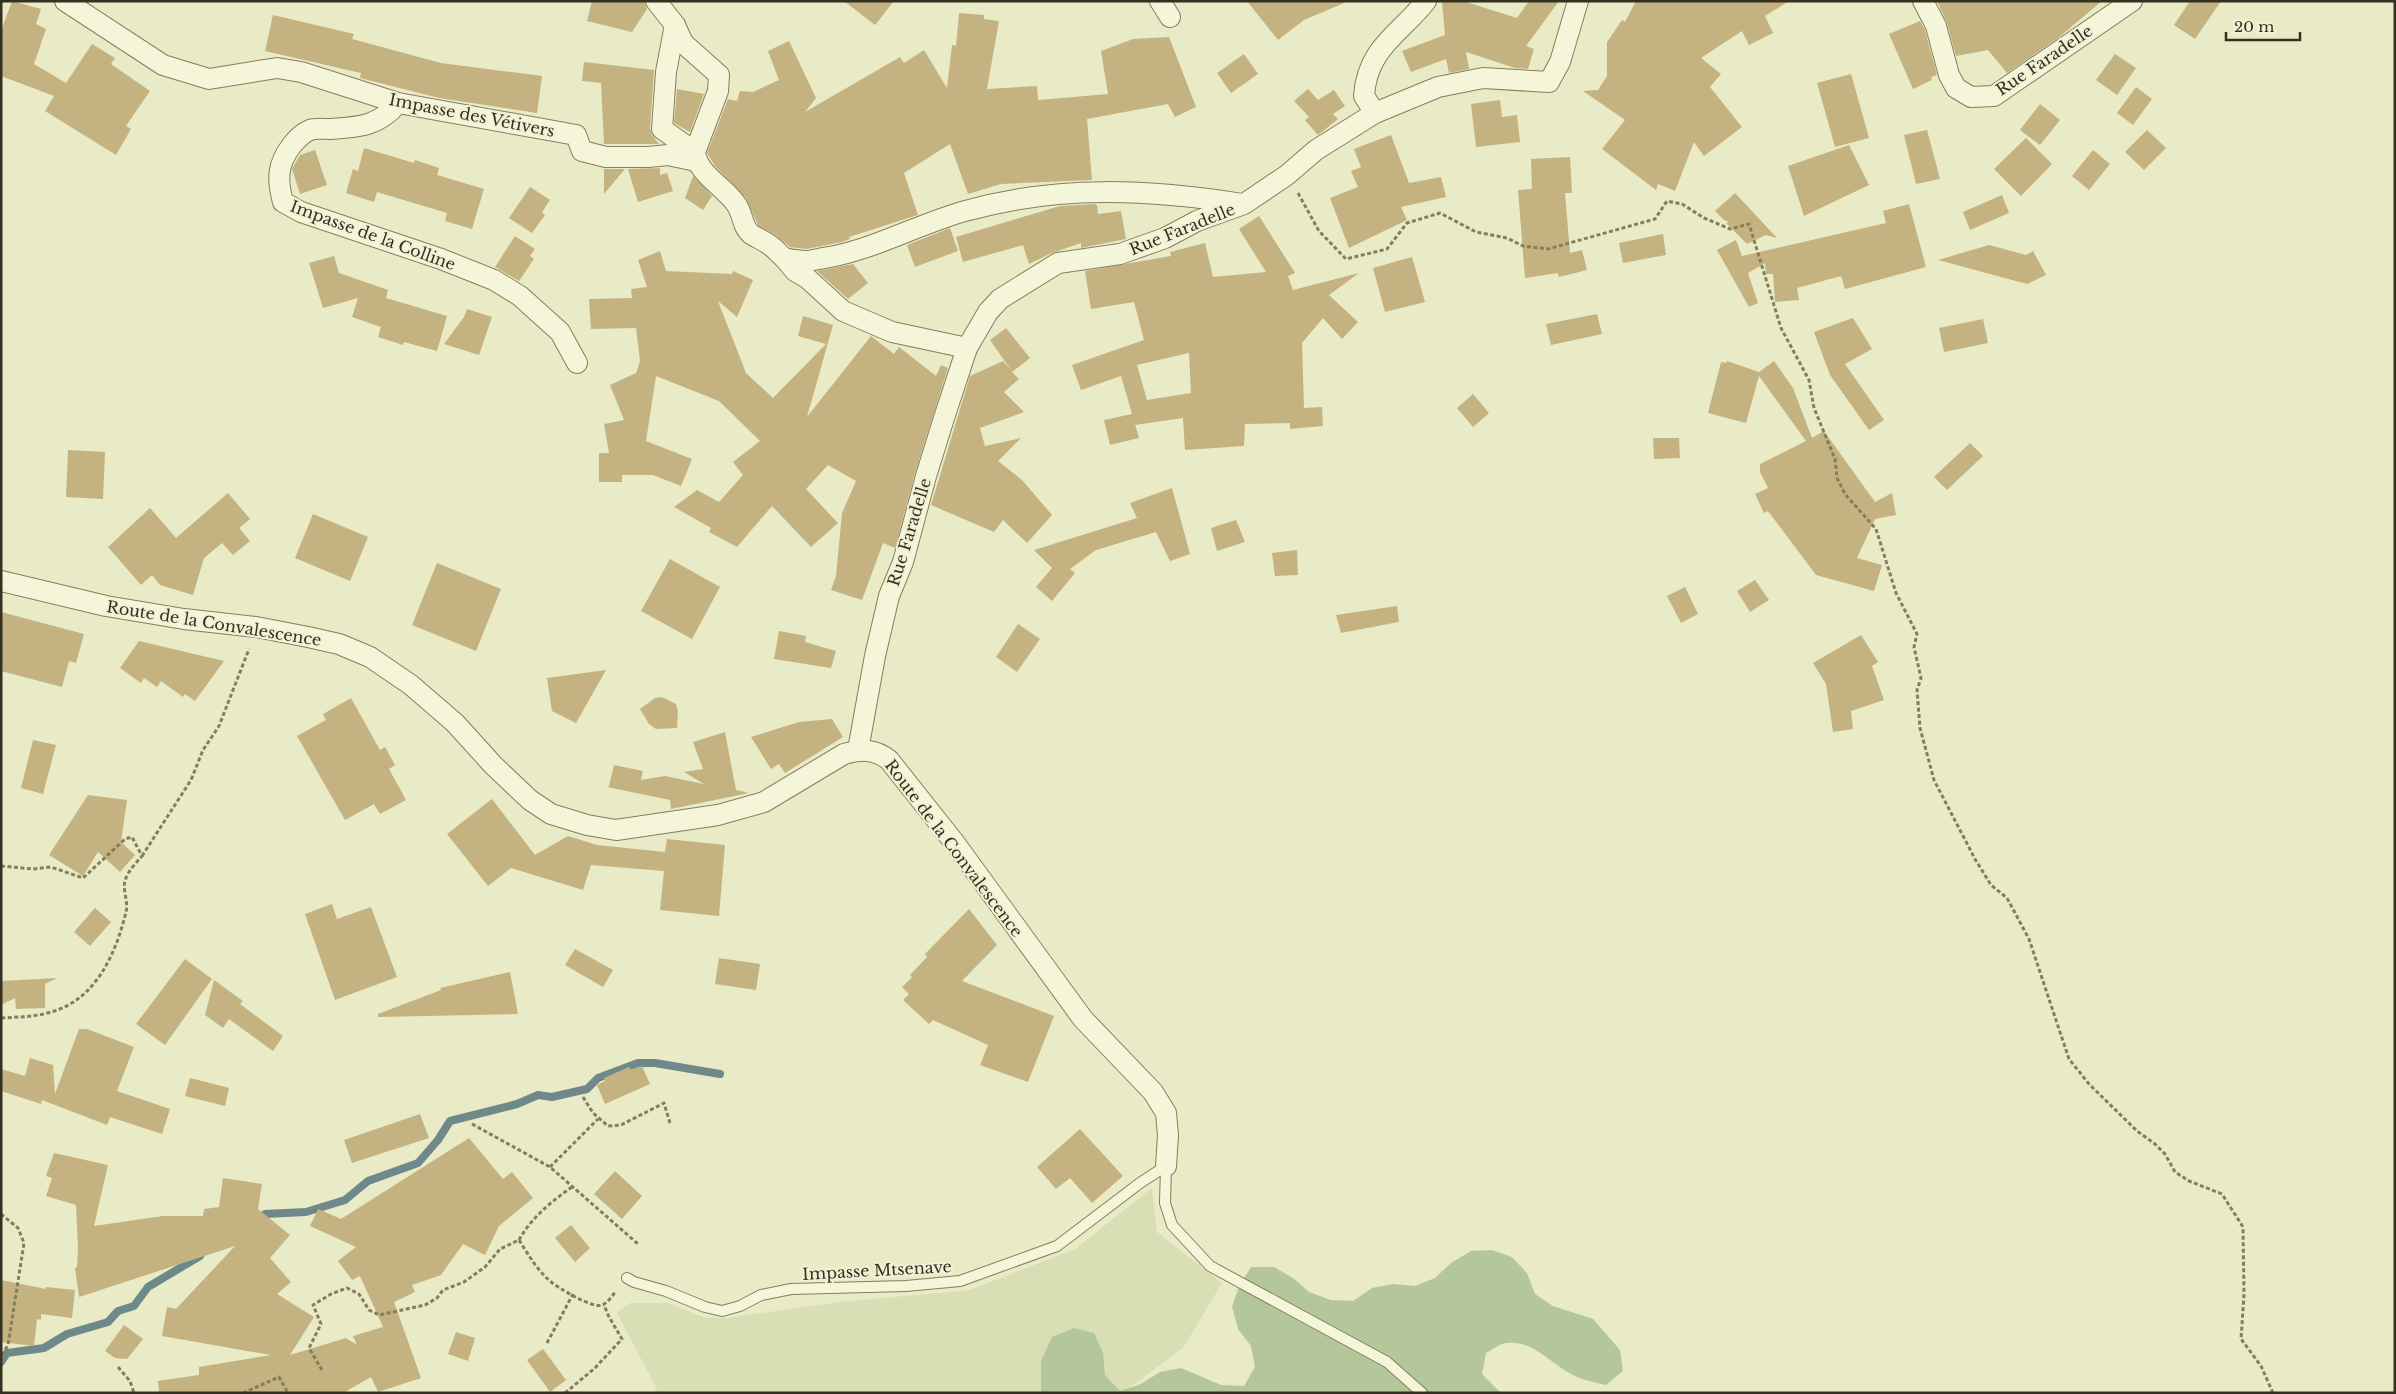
<svg xmlns="http://www.w3.org/2000/svg" width="2396" height="1394" viewBox="0 0 2396 1394" font-family="'Libre Baskerville',serif">
  <style>
    .farmland { fill: #d8dfb4 }
    .green { fill: #b4c79b }
    .lines { fill: none; stroke-linecap: round; stroke-linejoin: round }
    .stream { stroke: #6f898b; stroke-width: 8 }
    .building { fill: #c4b380; fill-rule: evenodd }
    .lane-casing { stroke: #847e5d; stroke-width: 12 }
    .street-casing { stroke: #847e5d; stroke-width: 22 }
    .path { stroke: #847e5d; stroke-width: 3; stroke-dasharray: 4 2.5; stroke-linecap: butt }
    .lane { stroke: #f5f5d9; stroke-width: 10 }
    .street { stroke: #f5f5d9; stroke-width: 20 }
    .labels { text-anchor: middle; dominant-baseline: central; stroke-width: 4; stroke-linejoin: round; paint-order: stroke }
    .street-label { font-size: 16px; fill: #353120; stroke: #f1f2d5 }
  </style>
  <rect width="100%" height="100%" fill="#e9eac6"/>
  <!-- farmland -->
  <polygon class="farmland" points="1152,1188 1157,1232 1222,1283 1183,1348 1122,1393 654,1393 657,1389 617,1313 630,1303 668,1303 703,1317 727,1318 840,1302 970,1290 1075,1249"/>
  <!-- green -->
  <path class="green" d="M1492,1250l20,7 15,16 8,21 18,12 40,13 27,31 3,21 -17,14c-14,-3 -28,-6 -40,-14 -18,-11 -36,-31 -59,-28 -7,0 -15,7 -21,10l-4,21 19,19h-460v-32l11,-24 22,-9 20,5 9,20 2,22 15,16 21,-7 19,-12 21,-4 40,17 23,1 11,-19 -4,-21 -13,-17 -6,-22 7,-21 12,-19h23l19,11 16,14 22,8 22,1 19,-13 21,-4 22,2 20,-8 16,-15 20,-12z"/>
  <g class="lines">
    <!-- stream -->
    <g class="stream">
      <polyline points="256,1220 265,1214 306,1212 345,1200 368,1181 418,1163 438,1140 450,1121 517,1104 538,1095 552,1097 587,1089 598,1078 638,1063 655,1063 720,1074"/>
      <polyline points="1,1362 7,1353 44,1348 67,1334 108,1322 118,1311 134,1306 148,1287 200,1256"/>
    </g>
  </g>
  <!-- building -->
  <g class="building">
    <polygon points="12,1 41,9 36,24 46,29 34,64 66,83 92,44 115,58 111,64 150,91 126,126 131,129 116,155 45,111 54,96 1,76 1,31"/>
    <polygon points="592,1 644,1 647,9 632,32 587,21"/>
    <polygon points="844,1 894,1 875,25"/>
    <polygon points="1247,1 1349,1 1304,20 1278,40"/>
    <polygon points="1442,1 1463,1 1517,18 1529,1 1559,1 1526,46 1534,49 1528,69 1515,68 1466,52 1469,69 1449,73 1446,59 1411,72 1402,51 1445,35"/>
    <polygon points="1636,1 1789,1 1765,16 1773,33 1749,45 1742,31 1701,58 1721,74 1710,87 1742,127 1704,156 1694,142 1675,191 1658,184 1656,190 1602,149 1625,120 1583,91 1598,90 1607,76 1607,42 1622,20 1625,22"/>
    <polygon points="1937,1 2102,1 2058,38 2007,73 1988,50 1956,56 1947,23"/>
    <polygon points="2190,1 2221,1 2195,39 2174,25"/>
    <polygon points="959,13 984,15 984,19 999,21 987,89 1037,86 1038,100 1108,94 1101,51 1133,39 1169,37 1196,107 1175,117 1168,104 1087,119 1092,180 1001,184 968,194 950,144 904,173 918,215 849,237 850,239 842,242 806,249 790,247 776,235 758,225 745,197 715,166 707,153 728,99 737,101 740,91 753,92 779,80 768,51 789,41 816,98 805,112 900,57 904,63 924,50 947,88 952,45 956,46"/>
    <polygon points="273,15 354,34 352,39 441,63 542,76 537,113 439,98 360,78 361,73 265,51"/>
    <polygon points="1920,21 1925,30 1937,75 1931,77 1932,80 1913,89 1889,34"/>
    <polygon points="1244,54 1258,74 1231,93 1217,73"/>
    <polygon points="2115,54 2136,68 2117,95 2096,80"/>
    <polygon points="584,62 654,70 650,128 652,135 659,144 604,144 601,83 582,81"/>
    <polygon points="1851,74 1869,138 1835,147 1817,83"/>
    <polygon points="2136,87 2152,99 2133,125 2117,113"/>
    <polygon points="677,89 704,94 690,132 674,123"/>
    <polygon points="1308,89 1318,100 1334,90 1345,106 1333,114 1338,119 1318,135 1305,120 1309,117 1294,101"/>
    <polygon points="1500,100 1502,117 1517,115 1520,142 1476,147 1471,104"/>
    <polygon points="2040,104 2060,120 2040,145 2020,130"/>
    <polygon points="1927,130 1940,179 1916,184 1904,135"/>
    <polygon points="2147,130 2166,148 2144,170 2125,152"/>
    <polygon points="1391,135 1409,183 1441,177 1446,197 1401,207 1407,220 1349,248 1330,198 1358,187 1351,171 1361,167 1354,149"/>
    <polygon points="2026,138 2052,164 2021,196 1994,169"/>
    <polygon points="1849,145 1869,185 1804,216 1788,166"/>
    <polygon points="364,148 414,163 415,160 439,168 437,175 484,189 472,229 445,221 447,213 377,192 374,202 346,193 353,169 358,171"/>
    <polygon points="315,150 327,185 300,194 292,169 300,155"/>
    <polygon points="2093,150 2110,164 2089,190 2072,176"/>
    <polygon points="1570,157 1572,193 1565,193 1570,253 1582,250 1587,270 1559,277 1558,273 1525,278 1518,190 1532,189 1531,159"/>
    <polygon points="660,168 660,175 667,173 673,191 638,202 628,169"/>
    <polygon points="604,169 625,169 604,194"/>
    <polygon points="693,176 712,196 703,210 685,198"/>
    <polygon points="530,187 550,200 542,212 545,215 532,233 509,218"/>
    <polygon points="1735,193 1777,238 1766,235 1747,244 1726,223 1729,222 1724,220 1715,211"/>
    <polygon points="2002,195 2009,213 1970,230 1963,212"/>
    <polygon points="1094,204 1097,205 1098,214 1121,211 1126,239 1081,248 1081,243 1052,253 1029,264 1023,245 963,262 956,237 1060,206"/>
    <polygon points="1909,204 1926,267 1845,289 1841,276 1797,288 1799,300 1775,302 1773,274 1766,274 1765,263 1748,273 1758,303 1749,307 1717,250 1736,240 1742,256 1886,223 1883,211"/>
    <path d="M1259,216l36,57 -7,3 5,14 66,-17 -30,22 29,27 -16,17 -19,-21 -21,25 2,65 18,-1 1,19 -33,3v-6l-45,1 -1,22 -59,4 -2,-32 -48,7 -1,-5 5,18 -29,7 -6,-25 28,-6 -11,-38 -40,14 -9,-25 72,-25 -10,-38 -43,7 -6,-38 86,-15 -1,-4 35,-9 8,34 53,-5 -27,-43zM1189,353l2,40 -44,7 -10,-35z"/>
    <polygon points="950,228 958,251 915,267 907,245"/>
    <polygon points="1663,234 1666,255 1623,263 1619,243"/>
    <polygon points="515,236 535,249 530,256 534,259 519,281 495,267"/>
    <polygon points="1989,245 2026,255 2033,251 2046,275 2027,284 1938,260"/>
    <polygon points="660,251 666,271 732,274 733,271 753,280 737,317 718,301 746,373 773,398 826,344 798,336 803,316 833,325 807,417 871,336 894,354 899,347 936,376 941,365 948,368 915,473 895,548 883,543 862,600 831,590 836,576 842,513 856,481 828,465 806,489 838,523 811,547 772,506 737,547 709,532 711,528 674,507 697,490 719,502 743,475 733,462 760,441 719,401 656,376 646,441 692,459 681,486 653,475 622,475 622,482 599,482 599,453 609,453 604,424 624,420 610,385 636,373 640,361 636,328 591,329 589,299 632,298 631,289 647,287 638,260"/>
    <polygon points="334,256 339,273 388,290 386,298 447,316 437,351 404,342 403,345 378,337 381,327 352,317 358,298 323,308 309,263"/>
    <polygon points="1412,257 1425,302 1385,312 1373,268"/>
    <polygon points="853,264 868,283 848,299 817,271"/>
    <polygon points="467,309 492,317 479,355 444,344 464,317"/>
    <polygon points="1597,314 1602,334 1551,345 1546,324"/>
    <polygon points="1853,318 1872,349 1845,364 1884,420 1869,430 1830,375 1814,332"/>
    <polygon points="1983,319 1988,343 1944,352 1939,328"/>
    <polygon points="1006,328 1030,358 1012,372 1019,379 1004,392 1024,412 980,428 985,446 1021,438 998,461 1022,480 1052,515 1027,543 1003,520 994,532 931,505 970,376 1003,361 1011,370 990,340"/>
    <polygon points="1727,361 1759,372 1774,361 1793,388 1812,438 1824,431 1875,502 1892,493 1896,515 1875,519 1857,558 1882,565 1874,591 1816,575 1768,511 1764,513 1755,494 1768,488 1760,472 1760,464 1806,441 1759,376 1746,423 1708,413 1721,362 1726,363"/>
    <polygon points="1473,394 1489,413 1473,427 1457,408"/>
    <polygon points="1653,438 1679,438 1680,458 1654,459"/>
    <polygon points="1970,443 1983,456 1947,490 1934,477"/>
    <polygon points="68,450 105,452 103,499 66,497"/>
    <polygon points="1172,488 1190,554 1170,561 1156,532 1096,550 1070,569 1075,573 1052,601 1036,587 1052,568 1034,550 1137,518 1130,503"/>
    <polygon points="228,493 250,519 239,528 250,541 233,555 222,543 204,558 193,595 160,585 152,575 141,585 108,547 150,508 176,538"/>
    <polygon points="313,514 368,537 350,581 295,558"/>
    <polygon points="1236,520 1245,542 1217,551 1211,528"/>
    <polygon points="1297,550 1298,575 1275,576 1272,553"/>
    <polygon points="670,559 720,587 692,639 641,611"/>
    <polygon points="437,563 501,589 476,651 412,625"/>
    <polygon points="1755,580 1769,600 1750,612 1737,591"/>
    <polygon points="1685,587 1698,614 1681,623 1667,596"/>
    <polygon points="1397,606 1399,622 1341,633 1336,615"/>
    <polygon points="1,612 84,634 76,663 69,661 62,687 1,671"/>
    <polygon points="1018,624 1040,639 1017,672 996,657"/>
    <polygon points="779,631 806,636 805,642 836,651 831,668 774,659"/>
    <polygon points="1861,635 1878,662 1872,666 1884,700 1851,711 1853,729 1833,732 1826,684 1813,663"/>
    <polygon points="139,641 224,661 195,701 185,694 183,697 161,681 157,687 144,678 141,683 120,668"/>
    <polygon points="606,670 576,723 552,711 547,678"/>
    <polygon points="662,697 676,704 678,711 677,728 656,729 649,724 640,709 655,698"/>
    <polygon points="351,698 380,750 385,747 395,765 389,769 406,800 380,814 374,804 345,820 297,736 326,720 323,714"/>
    <polygon points="832,719 843,737 785,773 779,764 771,769 751,737 799,722"/>
    <polygon points="725,732 736,790 749,793 671,809 670,800 607,787 609,786 614,765 643,771 641,780 665,776 704,784 684,772 703,769 693,742"/>
    <polygon points="33,740 56,745 43,794 21,788"/>
    <polygon points="88,795 127,800 121,842 135,855 120,872 98,852 83,876 49,855"/>
    <polygon points="492,799 535,855 568,836 597,845 665,852 667,839 725,845 719,916 660,910 664,871 591,865 583,890 511,868 488,886 447,834"/>
    <polygon points="332,904 337,919 371,907 397,977 335,1000 305,914"/>
    <polygon points="95,908 111,922 90,946 74,932"/>
    <polygon points="969,909 997,945 962,981 1054,1016 1028,1082 980,1065 988,1045 933,1020 929,1024 903,1000 909,994 902,987 912,977 910,975 927,957 925,954"/>
    <polygon points="575,949 613,970 603,987 565,965"/>
    <polygon points="719,958 760,964 756,990 715,984"/>
    <polygon points="185,959 212,979 165,1045 136,1024"/>
    <polygon points="510,972 518,1014 378,1017 378,1014 441,990 440,988"/>
    <polygon points="57,978 45,984 45,1008 16,1009 15,998 1,1005 1,981"/>
    <polygon points="214,980 243,1001 240,1004 283,1036 273,1051 229,1019 223,1028 205,1015"/>
    <polygon points="79,1029 87,1029 134,1047 117,1091 170,1109 162,1134 110,1117 107,1125 42,1100 41,1104 1,1091 1,1069 25,1076 30,1058 53,1065 55,1094"/>
    <polygon points="642,1066 650,1084 605,1104 597,1085 605,1081 604,1078 629,1067 631,1070"/>
    <polygon points="190,1078 229,1088 225,1106 185,1096"/>
    <polygon points="420,1114 429,1138 352,1163 344,1140"/>
    <polygon points="1080,1129 1123,1176 1092,1203 1070,1178 1056,1189 1037,1167"/>
    <polygon points="469,1138 503,1179 512,1172 533,1198 499,1226 485,1255 463,1244 441,1275 412,1285 415,1292 394,1302 421,1378 378,1392 371,1377 343,1393 159,1393 158,1381 199,1375 199,1367 271,1355 162,1336 167,1307 176,1309 235,1246 79,1297 75,1268 77,1267 78,1248 76,1205 46,1196 52,1178 46,1176 54,1153 108,1165 94,1226 163,1216 203,1216 204,1209 219,1207 223,1178 262,1184 258,1209 290,1235 270,1258 291,1282 277,1294 314,1317 290,1355 346,1338 357,1345 353,1336 383,1327 360,1276 352,1280 338,1261 356,1247 310,1226 318,1209 341,1219"/>
    <polygon points="615,1171 642,1196 622,1219 594,1194"/>
    <polygon points="571,1225 590,1248 575,1262 555,1238"/>
    <polygon points="1,1280 46,1289 46,1287 75,1290 72,1318 41,1314 41,1320 37,1319 34,1346 1,1342"/>
    <polygon points="124,1325 143,1339 127,1359 115,1358 105,1351"/>
    <polygon points="456,1332 475,1338 468,1361 448,1354"/>
    <polygon points="543,1349 566,1380 550,1392 527,1360"/>
  </g>
  <g class="lines">
    <defs>
      <g id="lane">
        <polyline points="1166,1166 1165,1203 1172,1225 1210,1266 1387,1362 1422,1393"/>
        <polyline points="627,1278 634,1282 666,1291 705,1307 722,1311 740,1306 761,1295 791,1289 906,1286 960,1281 1057,1246 1140,1183 1166,1166"/>
      </g>
      <g id="street">
        <polyline points="65,1 163,65 209,79 277,68 301,72 398,103 576,135 582,151 606,157 648,157 668,155 696,161"/>
        <path d="M656,1l19,24 8,18 36,32 -1,16 -23,61c3,23 29,34 41,52 7,9 6,23 15,30 6,4 14,7 20,12 5,3 9,10 14,12 5,2 13,2 19,3 8,0 17,-3 26,-4 47,-9 89,-33 135,-46 93,-26 183,-22 277,-7"/>
        <polyline points="1160,1 1170,17"/>
        <polyline points="1923,1 1936,26 1949,75 1956,88 1971,97 1994,96 2132,1"/>
        <polyline points="675,25 666,72 662,129 695,152"/>
        <path d="M398,103c-20,24 -40,24 -69,26 -6,0 -14,-1 -19,1 -8,3 -13,9 -18,15 -15,19 -15,35 -9,57l18,10 140,47 53,21 26,16 40,36 17,31"/>
        <path d="M1375,113l-11,-17c3,-48 36,-62 62,-95"/>
        <polyline points="784,258 795,271 807,278 843,311 892,332 967,348"/>
        <path d="M1,581l105,25 78,13 72,8 52,10 31,7 31,13 41,28 44,38 38,42 37,35 21,14 36,11 29,5 102,-15 46,-13 80,-48c18,-5 31,-5 45,6l65,82 129,177 70,73 13,21 2,22 -2,31"/>
        <polyline points="858,750 875,656 889,596 903,562 926,476 944,418 967,348 988,312 1000,299 1058,263 1120,254 1165,238 1197,221 1244,204 1287,175 1316,150 1375,113 1438,87 1483,78 1549,82 1560,62 1578,1"/>
      </g>
    </defs>
    <!-- lane casing -->
    <use href="#lane" class="lane-casing"/>
    <!-- street casing -->
    <use href="#street" class="street-casing"/>
    <!-- path -->
    <g class="path">
      <polyline points="1298,193 1319,231 1346,259 1387,249 1407,223 1440,213 1476,232 1507,238 1523,246 1548,249 1655,219 1667,201 1682,204 1704,218 1730,229 1749,224 1781,328 1809,380 1814,408 1835,459 1837,478 1845,494 1876,529 1896,593 1917,634 1914,647 1921,678 1917,690 1920,728 1934,780 1975,859 1991,885 2007,898 2029,939 2069,1059 2089,1084 2137,1131 2155,1144 2165,1154 2175,1172 2189,1181 2222,1194 2243,1227 2244,1295 2241,1339 2261,1366 2273,1393"/>
      <polyline points="142,856 191,780 203,750 219,726 249,649"/>
      <path d="M1,866l32,3 18,-2 32,11 42,-39 7,-2 10,19c-5,6 -13,14 -16,22 -5,10 3,23 0,34 -10,41 -30,88 -75,100 -16,5 -33,5 -50,6"/>
      <polyline points="583,1097 593,1113 608,1126 621,1125 664,1103 670,1123"/>
      <polyline points="472,1124 550,1167 638,1244"/>
      <polyline points="550,1167 598,1119"/>
      <polyline points="1,1214 18,1228 24,1243 8,1345 1,1357"/>
      <path d="M519,1240c12,-22 33,-39 53,-53"/>
      <polyline points="547,1343 573,1294"/>
      <polyline points="118,1367 130,1381 134,1393"/>
      <path d="M322,1370l-13,-22 12,-24 -8,-19 18,-11 16,-6 12,6 10,16 10,5 46,-10 12,-7 6,-8 21,-8 21,-15 15,-18 19,-9c9,14 18,30 31,41 8,7 43,28 52,24 6,-2 10,-9 14,-14"/>
      <polyline points="243,1393 279,1377 288,1393"/>
      <polyline points="565,1393 595,1368 622,1339 609,1317 604,1305"/>
    </g>
    <!-- lane -->
    <use href="#lane" class="lane"/>
    <!-- street -->
    <use href="#street" class="street"/>
  </g>
  <g class="labels">
    <!-- street labels -->
    <g class="street-label">
      <text transform="translate(2044 60) rotate(-34)">Rue Faradelle</text>
      <text transform="translate(472 115) rotate(11)">Impasse des Vétivers</text>
      <text transform="translate(1182 229) rotate(-22)">Rue Faradelle</text>
      <text transform="translate(373 235) rotate(20)">Impasse de la Colline</text>
      <text transform="translate(909 532) rotate(-73)">Rue Faradelle</text>
      <text transform="translate(214 623) rotate(9)">Route de la Convalescence</text>
      <text transform="translate(954 848) rotate(53)">Route de la Convalescence</text>
      <text transform="translate(877 1270) rotate(-3)">Impasse Mtsenave</text>
    </g>
  </g>
  <!-- border -->
  <rect width="2396" height="1394" fill="none" stroke="#353120" stroke-width="5"/>
  <!-- scale -->
  <path d="M2226 32v8h74v-8" fill="none" stroke="#353120" stroke-width="2.5"/>
  <text x="2234" y="32" font-size="15" fill="#353120" stroke="#f1f2d5" stroke-width="4" paint-order="stroke">20 m</text>
</svg>
